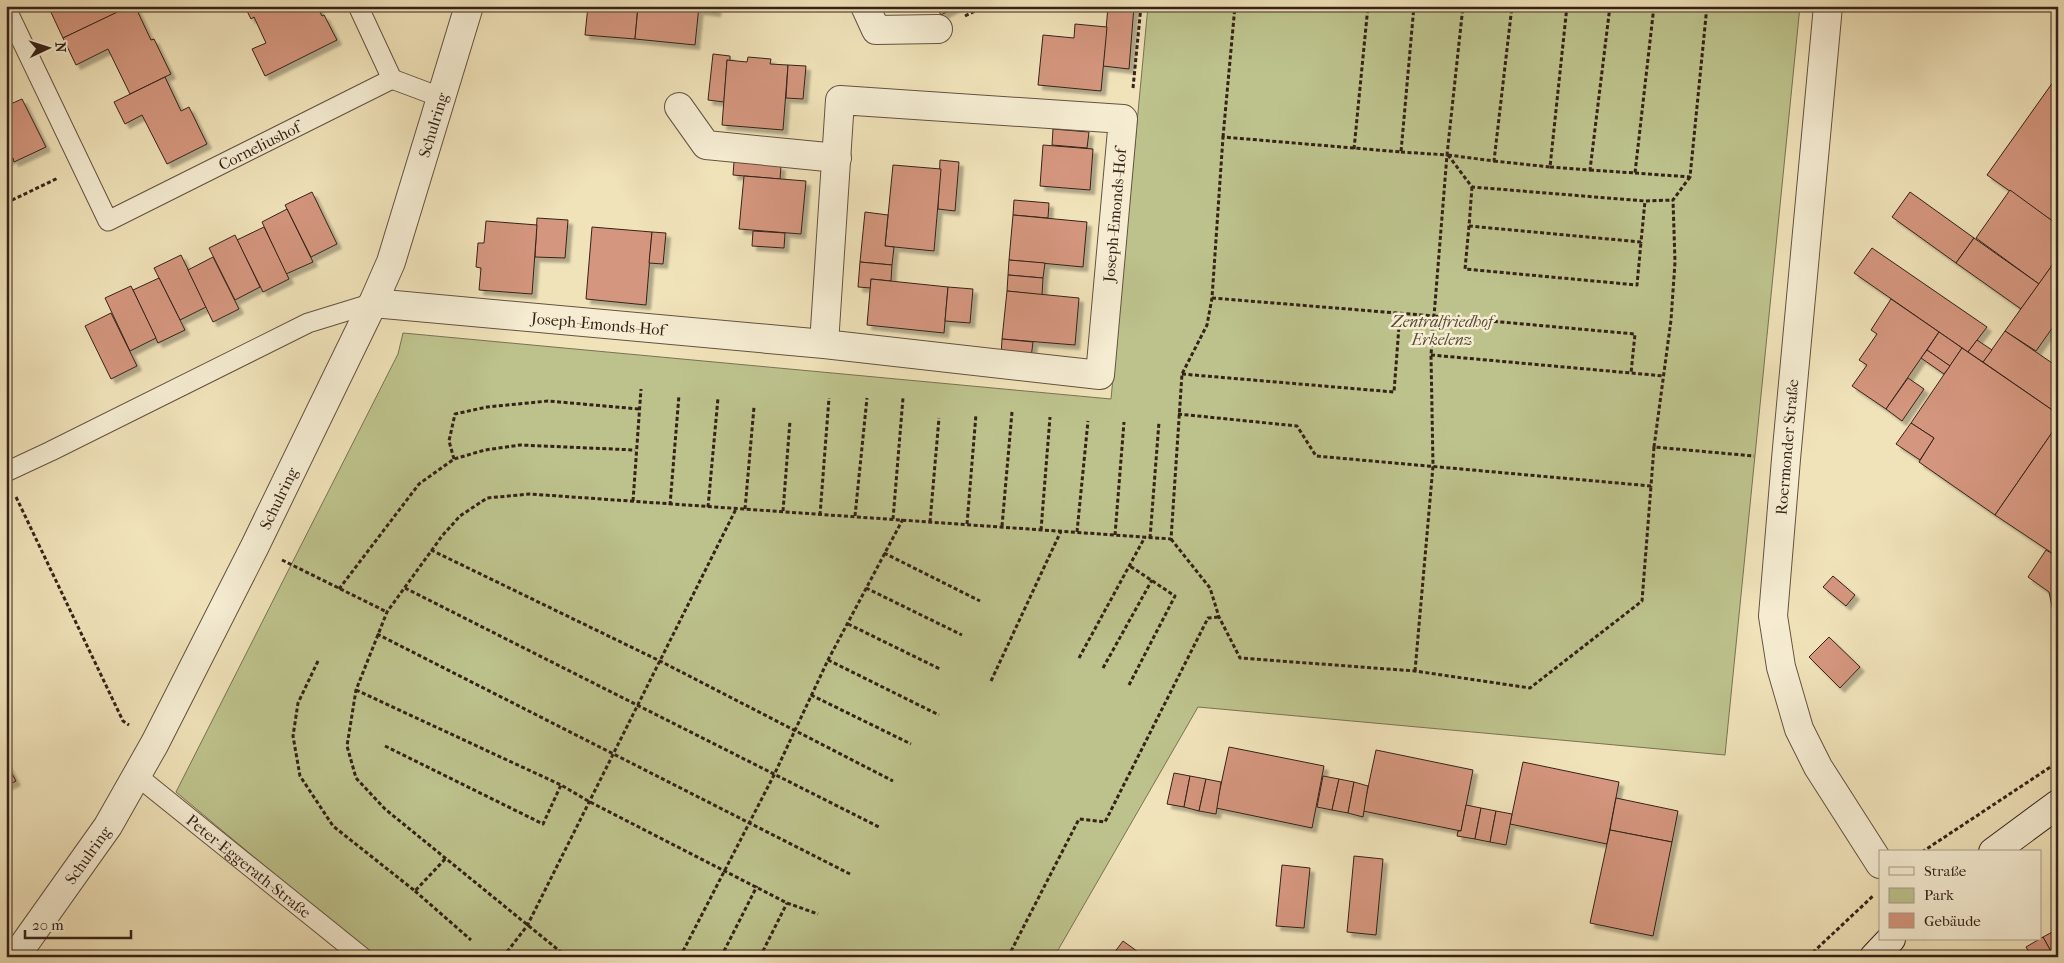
<svg xmlns="http://www.w3.org/2000/svg" width="2064" height="963" viewBox="0 0 2064 963" font-family="'IM FELL French Canon',serif">
  <style>
    .green { fill: #bdc28c; stroke: #797252 }
    .building { fill: #d4967e; stroke: #352218; filter: url(#shadow) }
    .lines { fill: none; stroke-linecap: round; stroke-linejoin: round }
    .lane-casing { stroke: #645240; stroke-width: 21 }
    .street-casing { stroke: #645240; stroke-width: 30 }
    .secondary-casing { stroke: #352218; stroke-width: 30 }
    .path { stroke: #352218; stroke-width: 3; stroke-dasharray: 4 2.5; stroke-linecap: butt }
    .lane { stroke: #f5ecd2; stroke-width: 19 }
    .street { stroke: #f5ecd2; stroke-width: 28 }
    .secondary { stroke: #f5ecd2; stroke-width: 28 }
    .labels { text-anchor: middle; dominant-baseline: central; stroke-width: 5; stroke-linejoin: round; paint-order: stroke }
    .street-label { font-size: 16px; fill: #352218; stroke: #f5ecd2 }
    .park-label { font-size: 16px; font-style: italic; fill: #574a35; stroke: #f5ecd2 }
  </style>
  <defs>
    <filter id="shadow"><feDropShadow dx="4.5" dy="4.5" stdDeviation="1" flood-color="#0004"/></filter>
  </defs>
  <rect width="100%" height="100%" fill="#f0e2b9"/>
  <filter id="stains"><feTurbulence type="fractalNoise" baseFrequency=".004" numOctaves="4"/><feColorMatrix values="0 0 0 0 .2 0 0 0 0 .09 0 0 0 0 .02 0 0 0 .5 -.17"/></filter>
  <radialGradient id="worn" r=".72"><stop offset=".6" stop-color="#630" stop-opacity="0"/><stop offset="1" stop-color="#630" stop-opacity=".3"/></radialGradient>
  <!-- green -->
  <polygon class="green" points="1148,6 1800,6 1725,755 1198,707 1054,957 374,957 176,792 398,354 403,333 1111,399"/>
  <!-- building -->
  <g class="building">
    <polygon points="48,6 118,6 120,11 63,38"/>
    <polygon points="130,6 135,6 151,40 154,39 171,74 130,94 108,49 76,65 63,38"/>
    <polygon points="249,6 317,6 322,16 324,15 337,40 265,76 252,49 266,43 254,17 251,19 247,11 250,10"/>
    <polygon points="588,6 638,6 635,39 585,35"/>
    <polygon points="638,6 699,6 695,45 635,39"/>
    <polygon points="699,6 717,6 716,12 698,10"/>
    <polygon points="936,6 958,6 941,15"/>
    <polygon points="1108,6 1134,6 1129,69 1103,66"/>
    <polygon points="1075,24 1107,27 1101,91 1038,85 1043,35 1074,38"/>
    <polygon points="713,54 730,56 730,61 727,60 724,102 708,100"/>
    <polygon points="748,57 771,59 770,64 788,65 783,130 722,125 727,60 747,62"/>
    <polygon points="788,65 806,66 803,99 786,98"/>
    <polygon points="2058,75 2058,225 1987,175"/>
    <polygon points="165,77 181,111 189,107 207,144 167,164 142,115 125,124 114,102"/>
    <polygon points="22,99 46,147 14,162 13,158 6,161 6,106"/>
    <polygon points="1053,129 1089,132 1087,148 1052,145"/>
    <polygon points="1043,145 1093,149 1090,190 1040,186"/>
    <polygon points="940,160 959,162 955,211 938,209"/>
    <polygon points="734,162 781,166 780,179 733,175"/>
    <polygon points="893,165 941,169 934,251 885,246"/>
    <polygon points="744,176 806,181 801,234 739,229"/>
    <polygon points="2010,190 2058,225 2058,257 2039,284 1976,238"/>
    <polygon points="312,192 337,244 311,257 285,205"/>
    <polygon points="1910,192 1974,238 1956,263 1892,217"/>
    <polygon points="1014,200 1049,203 1048,218 1013,215"/>
    <polygon points="287,209 313,262 286,274 262,222"/>
    <polygon points="865,212 888,215 885,246 894,247 892,265 860,262"/>
    <polygon points="1013,215 1087,222 1083,267 1009,260"/>
    <polygon points="537,218 568,220 565,258 535,257"/>
    <polygon points="486,221 537,225 532,294 479,290 481,268 476,267 478,243 484,243"/>
    <polygon points="264,227 289,279 263,292 237,240"/>
    <polygon points="592,227 652,232 646,305 586,299"/>
    <polygon points="753,231 785,233 784,248 752,246"/>
    <polygon points="652,232 666,233 663,264 649,263"/>
    <polygon points="235,235 260,287 235,300 209,248"/>
    <polygon points="1974,238 2039,284 2021,309 1956,263"/>
    <polygon points="1872,248 1987,327 1968,352 1854,273"/>
    <polygon points="181,255 206,307 180,320 154,268"/>
    <polygon points="213,257 239,309 213,322 188,270"/>
    <polygon points="2058,257 2058,320 2036,351 2005,331"/>
    <polygon points="1009,260 1045,263 1043,278 1008,275"/>
    <polygon points="860,262 892,265 891,281 871,279 871,288 858,287"/>
    <polygon points="1008,275 1043,278 1042,295 1007,291"/>
    <polygon points="159,278 185,330 158,343 133,290"/>
    <polygon points="871,279 948,287 944,333 867,325"/>
    <polygon points="131,286 156,338 130,351 105,298"/>
    <polygon points="948,287 973,289 970,323 945,321"/>
    <polygon points="1007,291 1079,298 1075,345 1002,339"/>
    <polygon points="1891,299 1939,332 1886,409 1852,386 1867,365 1859,360 1877,334 1871,330"/>
    <polygon points="111,313 137,366 111,379 85,326"/>
    <polygon points="2005,331 2058,367 2058,414 1983,362"/>
    <polygon points="1939,332 1962,348 1950,366 1927,350"/>
    <polygon points="1002,339 1033,342 1031,358 1001,356"/>
    <polygon points="1977,340 1992,350 1983,362 1968,352"/>
    <polygon points="1962,348 2058,414 2058,424 1995,515 1919,462 1934,438 1911,423"/>
    <polygon points="1927,350 1950,366 1944,374 1921,358"/>
    <polygon points="1908,378 1924,389 1902,421 1886,409"/>
    <polygon points="1911,423 1934,438 1920,460 1896,444"/>
    <polygon points="2058,424 2058,557 1995,515"/>
    <polygon points="2046,550 2058,557 2058,614 2053,611 2049,592 2028,577"/>
    <polygon points="1833,576 1855,595 1846,606 1823,587"/>
    <polygon points="1829,637 1860,667 1840,688 1809,657"/>
    <polygon points="1229,747 1324,766 1312,828 1216,808"/>
    <polygon points="1376,750 1473,770 1461,831 1363,811"/>
    <polygon points="6,762 16,781 6,786"/>
    <polygon points="1523,762 1619,782 1607,844 1510,824"/>
    <polygon points="1174,773 1190,776 1184,807 1167,804"/>
    <polygon points="1190,776 1206,779 1199,811 1184,807"/>
    <polygon points="1323,776 1339,779 1332,810 1317,807"/>
    <polygon points="1206,779 1221,782 1216,814 1199,811"/>
    <polygon points="1339,779 1354,782 1348,813 1332,810"/>
    <polygon points="1354,782 1368,786 1363,817 1348,813"/>
    <polygon points="1616,798 1678,811 1672,842 1610,830"/>
    <polygon points="1466,805 1481,808 1475,839 1457,836 1458,831 1461,831"/>
    <polygon points="1481,808 1496,811 1490,842 1475,839"/>
    <polygon points="1496,811 1512,814 1506,845 1490,842"/>
    <polygon points="1610,830 1672,842 1653,936 1590,923"/>
    <polygon points="1354,856 1383,859 1376,935 1347,932"/>
    <polygon points="1282,865 1310,868 1304,928 1276,926"/>
    <polygon points="2058,929 2058,957 2054,957 2043,937"/>
    <polygon points="2043,937 2054,957 2032,957 2026,947"/>
    <polygon points="1123,941 1145,957 1111,957"/>
  </g>
  <g class="lines">
    <defs>
      <g id="lane">
        <polyline points="358,6 392,79"/>
        <path id="s1" d="M6,8l102,213 284,-142"/>
        <polyline points="392,79 440,97"/>
        <polyline points="6,472 51,451 308,323 373,303"/>
        <path id="s2" d="M136,775l226,182"/>
      </g>
      <g id="street">
        <polyline points="865,6 876,30 938,29"/>
        <polyline points="1828,6 1786,459 1773,616 1781,667 1799,729 1818,767 1880,864"/>
        <polyline points="679,107 706,145 837,158"/>
        <path id="s3" d="M373,303l451,41 276,31 23,-256 -283,-19 -16,244"/>
        <path id="s4" d="M15,957l93,-131 47,-83 100,-197 118,-243 18,-41 78,-256"/>
      </g>
      <g id="secondary">
        <polyline points="1993,852 2058,804"/>
        <polyline points="1874,957 1891,939"/>
      </g>
    </defs>
    <!-- lane casing -->
    <use href="#lane" class="lane-casing"/>
    <!-- street casing -->
    <use href="#street" class="street-casing"/>
    <!-- secondary casing -->
    <use href="#secondary" class="secondary-casing"/>
    <!-- path -->
    <g class="path">
      <polyline points="965,16 985,6"/>
      <polyline points="1133,88 1141,6"/>
      <polyline points="1223,137 1235,6"/>
      <polyline points="1354,149 1368,6"/>
      <polyline points="1401,152 1447,155 1463,6"/>
      <polyline points="1448,155 1472,187 1645,201 1673,200"/>
      <polyline points="1448,155 1494,161 1512,6"/>
      <polyline points="1494,161 1550,167 1567,6"/>
      <polyline points="1550,167 1590,170 1610,6"/>
      <polyline points="1590,170 1635,173 1654,6"/>
      <polyline points="1635,173 1690,177 1707,6"/>
      <polyline points="1690,177 1673,200 1675,262 1671,320 1654,447 1754,456"/>
      <polyline points="1472,187 1469,226 1641,242 1645,201"/>
      <polyline points="6,203 58,178"/>
      <polyline points="1469,226 1465,269 1637,285 1641,242"/>
      <polyline points="1212,298 1434,316 1447,155"/>
      <polyline points="1431,355 1664,376"/>
      <polyline points="1182,374 1394,392 1400,313"/>
      <polyline points="1178,414 1297,426 1316,456 1651,486 1654,447"/>
      <polyline points="454,459 449,441 455,414 487,407 548,401 639,409"/>
      <polyline points="16,497 123,721 129,725"/>
      <polyline points="633,501 641,389"/>
      <polyline points="670,505 679,395"/>
      <polyline points="708,507 718,398"/>
      <polyline points="745,509 754,407"/>
      <polyline points="783,511 790,421"/>
      <polyline points="820,515 829,398"/>
      <polyline points="855,516 867,398"/>
      <polyline points="893,519 903,398"/>
      <polyline points="930,522 939,418"/>
      <polyline points="967,524 976,414"/>
      <polyline points="1002,526 1012,412"/>
      <polyline points="1041,530 1050,417"/>
      <polyline points="1077,532 1088,421"/>
      <polyline points="1115,535 1124,422"/>
      <polyline points="1150,538 1159,422"/>
      <polyline points="1171,539 1210,588 1219,617 1240,658 1415,671 1530,688 1642,601 1651,486"/>
      <polyline points="431,550 660,661 893,781"/>
      <polyline points="884,553 980,601"/>
      <polyline points="282,560 387,612"/>
      <polyline points="405,588 879,827"/>
      <polyline points="866,588 962,635"/>
      <polyline points="339,589 419,484 454,459 485,450 520,445 635,450"/>
      <polyline points="848,624 940,669"/>
      <polyline points="377,634 850,874"/>
      <polyline points="1079,658 1145,537"/>
      <polyline points="828,660 939,715"/>
      <polyline points="318,661 298,703 293,736 300,776 333,826 415,891 446,858"/>
      <polyline points="1103,668 1152,580"/>
      <polyline points="1415,671 1433,466 1431,355 1434,316 1635,334 1631,373"/>
      <polyline points="991,681 1061,531"/>
      <polyline points="1129,685 1175,596 1130,566"/>
      <polyline points="356,690 561,785 590,802 787,903 818,914"/>
      <polyline points="811,695 911,744"/>
      <polyline points="385,746 543,824 561,785"/>
      <polyline points="1922,852 2058,762"/>
      <polyline points="415,891 471,940"/>
      <polyline points="503,957 527,926 736,509"/>
      <polyline points="567,957 385,809 356,778 347,746 356,690 387,612 442,536 460,516 487,498 530,494 1171,539 1182,374 1207,325 1212,298 1223,137 1401,152 1414,6"/>
      <polyline points="680,957 774,775 828,660 903,519"/>
      <polyline points="721,957 757,886"/>
      <polyline points="760,957 787,903"/>
      <polyline points="1008,957 1079,819 1105,822 1208,618 1219,617"/>
      <polyline points="1808,957 1874,895"/>
    </g>
    <!-- lane -->
    <use href="#lane" class="lane"/>
    <!-- street -->
    <use href="#street" class="street"/>
    <!-- secondary -->
    <use href="#secondary" class="secondary"/>
  </g>
  <g class="labels">
    <!-- street labels -->
    <g class="street-label">
      <text stroke="none"><textPath href="#s4" startOffset="935">Schulring</textPath></text>
      <text stroke="none"><textPath href="#s1" startOffset="405">Corneliushof</textPath></text>
      <text stroke="none"><textPath href="#s3" startOffset="891">Joseph-Emonds-Hof</textPath></text>
      <text stroke="none"><textPath href="#s3" startOffset="226">Joseph-Emonds-Hof</textPath></text>
      <text transform="translate(1787 447) rotate(-85)">Roermonder Straße</text>
      <text stroke="none"><textPath href="#s4" startOffset="530">Schulring</textPath></text>
      <text stroke="none"><textPath href="#s4" startOffset="125">Schulring</textPath></text>
      <text stroke="none"><textPath href="#s2" startOffset="145">Peter-Eggerath-Straße</textPath></text>
    </g>
    <!-- park labels -->
    <g class="park-label">
      <text x="1442" y="321">Zentralfriedhof<tspan x="1442" dy="18">Erkelenz</tspan></text>
    </g>
  </g>
  <!-- margin -->
  <rect width="2064" height="963" fill="none" stroke="#f0e2b9" stroke-width="25"/>
  <rect x="8" y="8" width="2049" height="948" fill="none" stroke="#352218" stroke-width="2.5"/>
  <rect x="12" y="12" width="2039" height="938" fill="none" stroke="#352218"/>
  <!-- legend -->
  <rect x="1879" y="850" width="162" height="90" fill="#f5ecd2" stroke="#a89b88"/>
  <rect x="1889" y="867" width="25" height="8" fill="#f5ecd2" stroke="#a89b88"/>
  <text x="1924" y="876" font-size="15" fill="#352218">Straße</text>
  <rect x="1889" y="888" width="25" height="15" fill="#bdc28c" stroke="#a89b88"/>
  <text x="1924" y="900" font-size="15" fill="#352218">Park</text>
  <rect x="1889" y="913" width="25" height="15" fill="#d4967e" stroke="#a89b88"/>
  <text x="1924" y="926" font-size="15" fill="#352218">Gebäude</text>
  <!-- north arrow -->
  <g transform="translate(48 48) rotate(86)" stroke="#f5ecd2" stroke-width="4" paint-order="stroke">
  <path d="M0-4L9 19L0 12L-9 19Z" fill="#352218"/>
  <text y="-8" font-size="14" font-weight="bold" text-anchor="middle" fill="#352218">N</text>
  </g>
  <!-- scale -->
  <path d="M25 930v8h106v-8" fill="none" stroke="#352218" stroke-width="2.5"/>
  <text x="32" y="930" font-size="15" fill="#352218" stroke="#f5ecd2" stroke-width="4" paint-order="stroke">20 m</text>
  <rect width="100%" height="100%" filter="url(#stains)"/>
  <rect width="100%" height="100%" fill="url(#worn)"/>
</svg>
